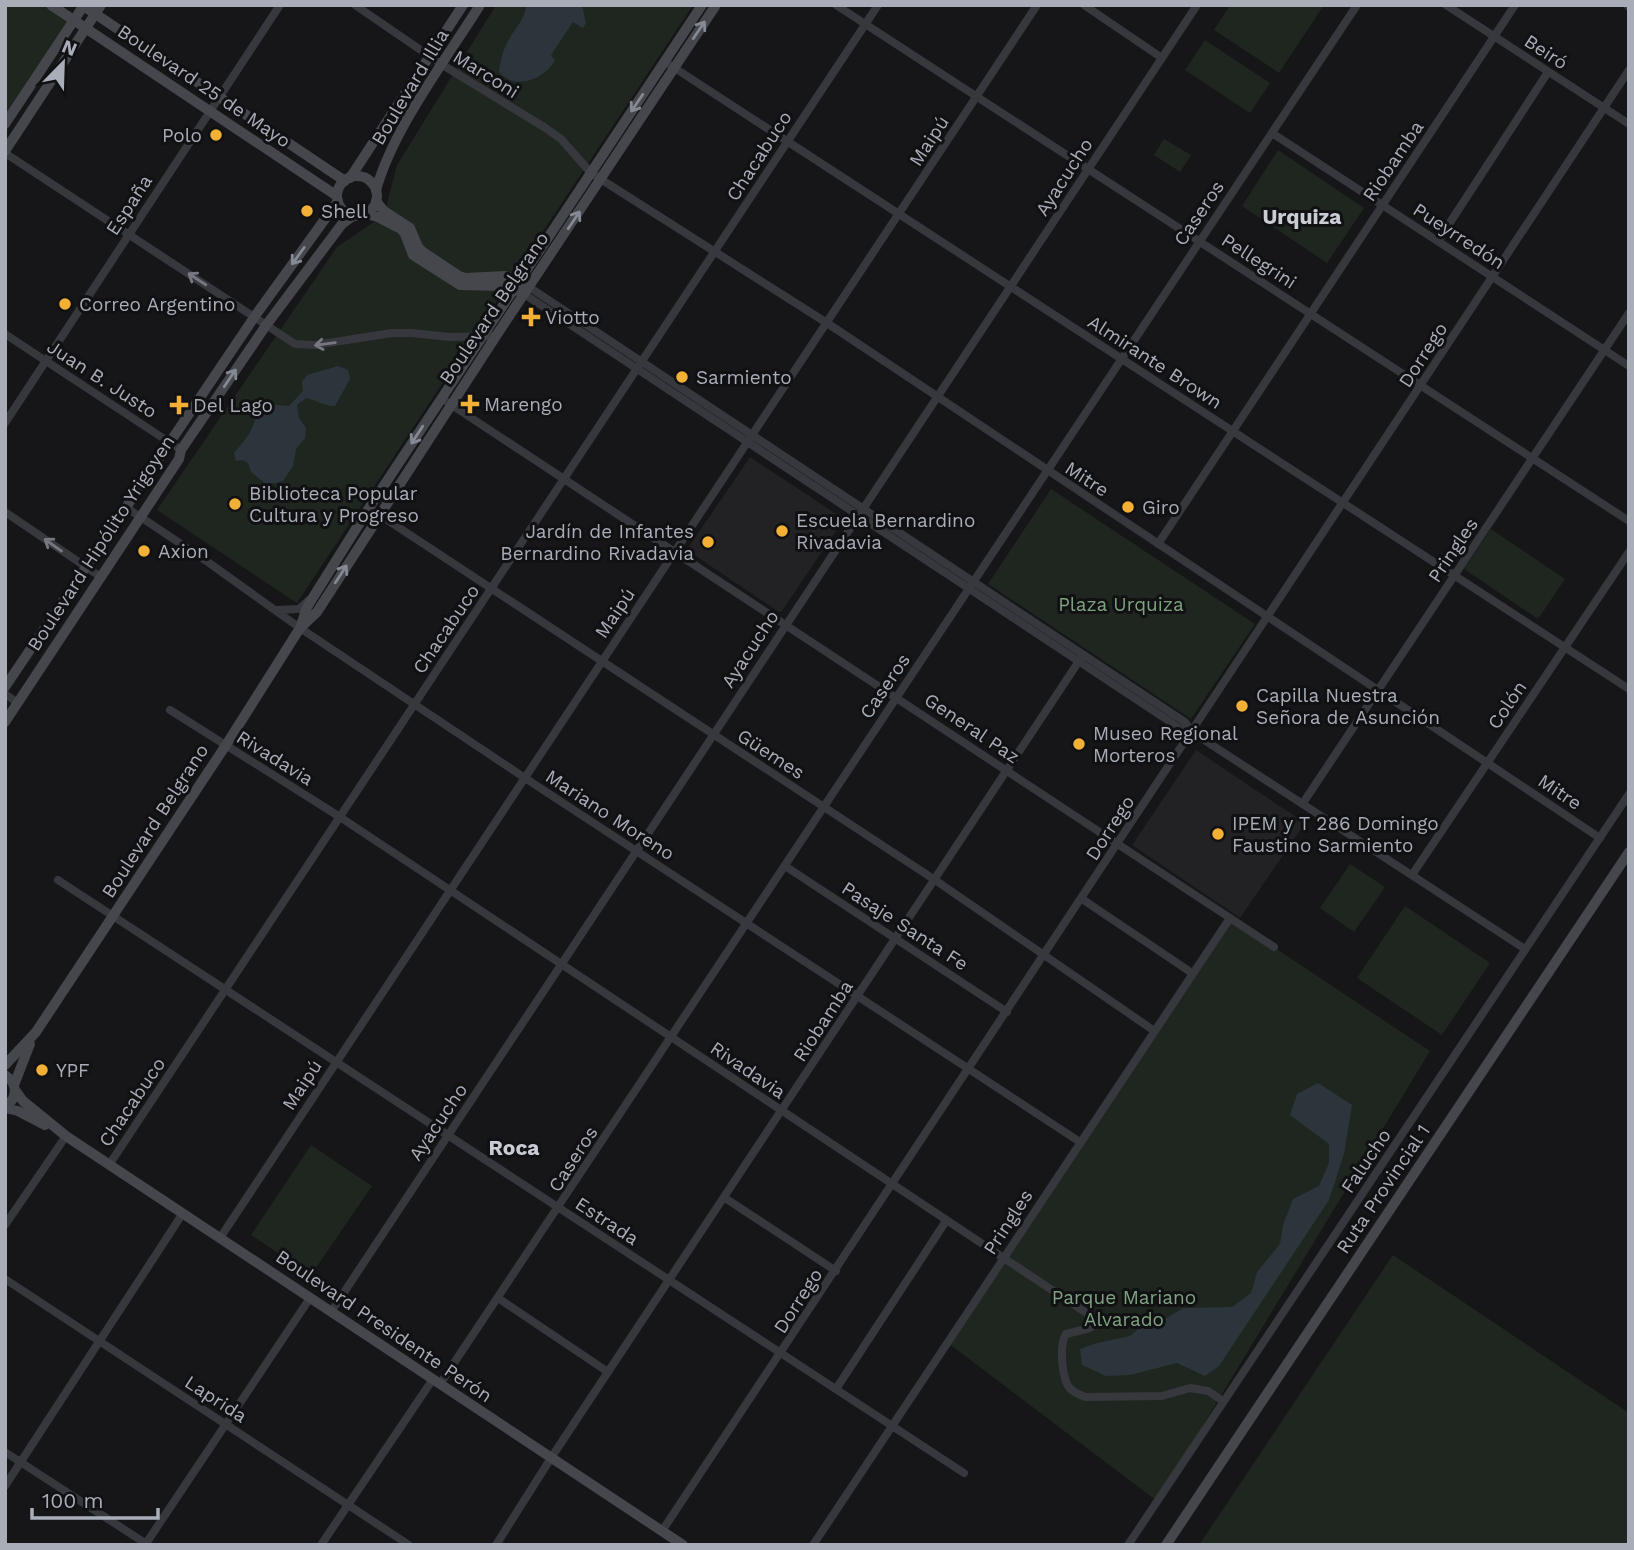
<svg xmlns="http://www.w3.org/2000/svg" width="1634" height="1550" viewBox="0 0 1634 1550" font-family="'Work Sans',sans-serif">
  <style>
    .built { fill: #222225 }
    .green { fill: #1e261f }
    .water { fill: #2c353c }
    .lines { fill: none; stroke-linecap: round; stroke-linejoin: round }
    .street { stroke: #37383d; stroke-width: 8 }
    .secondary { stroke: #45474d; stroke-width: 10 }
    .oneway { stroke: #858993 }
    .oneway2 { stroke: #757881 }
    .poi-dot { fill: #f2b134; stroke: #111113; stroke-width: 2.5 }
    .labels { text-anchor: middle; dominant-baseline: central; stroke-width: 6; stroke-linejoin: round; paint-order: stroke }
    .street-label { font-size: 19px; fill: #a8adb8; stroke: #111113 }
    .poi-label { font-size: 19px; fill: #a8adb8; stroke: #111113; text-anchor: start }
    .park-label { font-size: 19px; fill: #7fa381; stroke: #111113 }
    .neighbourhood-label { font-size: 21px; font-weight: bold; fill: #c9ccd4; stroke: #111113 }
  </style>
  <rect width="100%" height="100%" fill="#161618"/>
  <!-- built -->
  <g class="built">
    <polygon points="750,457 841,517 842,522 782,611 779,612 690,552 688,548"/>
    <polygon points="1196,750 1305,823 1240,918 1132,845"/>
  </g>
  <!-- green -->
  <g class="green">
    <polygon points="5,5 51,5 74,21 5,124"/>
    <polygon points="496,5 693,5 297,603 157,510 337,247 384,215 397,165"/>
    <polygon points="1230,5 1324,5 1279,73 1214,30"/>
    <polygon points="1205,40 1270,83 1250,113 1185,70"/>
    <polygon points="1164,139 1191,155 1180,172 1154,155"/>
    <polygon points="1278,150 1364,208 1327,263 1242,206"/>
    <polygon points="1051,489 1255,624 1191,719 988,584"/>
    <polygon points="1491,529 1565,579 1538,619 1464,569"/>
    <polygon points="1350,864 1385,887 1354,932 1320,908"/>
    <polygon points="1405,906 1490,963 1442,1035 1357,978"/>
    <polygon points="1230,918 1430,1051 1157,1501 948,1343"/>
    <polygon points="311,1145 372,1186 311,1275 251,1235"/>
    <polygon points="1393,1255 1629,1413 1629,1545 1199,1545"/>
  </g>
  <!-- water -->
  <g class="water">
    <path d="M526,5h56l4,18 -3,5 -10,-6 -22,33 4,5c-10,19 -40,31 -56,12 1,-10 4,-21 8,-29 6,-13 19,-24 19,-38z"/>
    <path d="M338,366l10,4 2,9 -15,27c-10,1 -18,-6 -29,-8l-9,7 2,13 7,10 -1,10 -9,11 -3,17 -10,15 -16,4 -16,-13 -3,-9 -6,-3 -6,1 -2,-8c6,-8 13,-14 17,-23 13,-30 3,-27 38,-24l14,-15 -1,-9 5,-7z"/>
    <polygon points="1318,1083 1352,1105 1344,1154 1329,1200 1219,1366 1205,1376 1177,1363 1130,1375 1106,1376 1082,1365 1080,1349 1097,1343 1130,1336 1147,1321 1165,1319 1183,1308 1232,1307 1251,1293 1257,1272 1280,1244 1283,1225 1293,1199 1319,1186 1329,1163 1329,1144 1290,1115 1297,1094"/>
  </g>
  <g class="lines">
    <!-- street -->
    <g class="street">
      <polyline points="355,5 441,64 544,127 561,139 591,173 827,323 1600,838"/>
      <polyline points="836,5 1629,521"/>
      <polyline points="1084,5 1162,58"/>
      <polyline points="1446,5 1629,124"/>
      <polyline points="1627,5 1629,7"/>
      <polyline points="670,65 1629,689"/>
      <polyline points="1272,133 1629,366"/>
      <polyline points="5,153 295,344 315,345 392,333 412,333 449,337 496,336"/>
      <polyline points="1438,241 1548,72"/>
      <polyline points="529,287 1185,722 1192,732"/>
      <polyline points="524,294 1181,729 1192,732 1525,949"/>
      <polyline points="5,334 181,450"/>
      <polyline points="441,398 1274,947"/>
      <polyline points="5,423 280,5"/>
      <polyline points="127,508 205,560 300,628 525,778 1080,1142"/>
      <polyline points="369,508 935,880 1153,1030"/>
      <polyline points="5,512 101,577"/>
      <polyline points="1158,544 1515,5"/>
      <polyline points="277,610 299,609 309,600"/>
      <polyline points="5,694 18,703"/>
      <path d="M170,710l170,107 748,497 8,6v4l-6,4 -24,6c-7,11 -4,38 1,50 3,7 11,10 18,13l77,-1 28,-8 18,3 15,10"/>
      <polyline points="1303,803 1629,313"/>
      <polyline points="785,866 1007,1012"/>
      <polyline points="1412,875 1629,552"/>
      <polyline points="58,880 964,1473"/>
      <polyline points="1082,899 1192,973"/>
      <polyline points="109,1165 878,5"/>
      <polyline points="725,1198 836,1271"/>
      <polyline points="5,1225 66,1136"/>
      <polyline points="220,1238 1037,5"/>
      <polyline points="5,1279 409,1545"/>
      <polyline points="498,1298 608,1372"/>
      <polyline points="331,1312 1197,5"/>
      <polyline points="440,1384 1357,5"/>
      <polyline points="836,1389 946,1221"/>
      <polyline points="5,1452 148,1545"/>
      <polyline points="5,1486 183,1213"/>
      <polyline points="662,1531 1629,70"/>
      <polyline points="145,1545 310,1298"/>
      <polyline points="321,1545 433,1379"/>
      <polyline points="496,1545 551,1458 1083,655"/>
      <polyline points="813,1545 1230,918"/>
      <polyline points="1128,1545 1629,794"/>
    </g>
    <!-- secondary -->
    <g class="secondary">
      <polyline points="51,5 337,196"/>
      <polyline points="82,5 345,181"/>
      <polyline points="5,124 84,5"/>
      <polyline points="5,151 101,5"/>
      <circle cx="357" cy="196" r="20"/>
      <polyline points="350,178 463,5"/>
      <path d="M376,190c18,-63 69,-129 104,-185"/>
      <polyline points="376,201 384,211 410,228 418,247 423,252 459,276 465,278 506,276 524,284"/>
      <polyline points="366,214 378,217 401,229 405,234 413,255 460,285 502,286 518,291"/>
      <polyline points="301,625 307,607 369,508 702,5"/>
      <polyline points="5,687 255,316 338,201"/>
      <polyline points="5,722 179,459 181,450 267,324 342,224 353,216"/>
      <polyline points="5,1065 36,1032 226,745 300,628 317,612 496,336 716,5"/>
      <path d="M5,1075c13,9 13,23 0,32"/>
      <polyline points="14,1085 30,1044"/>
      <polyline points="15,1090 23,1101 66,1136 683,1545"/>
      <polyline points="5,1108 18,1111 45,1125"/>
      <polyline points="1166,1545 1629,852"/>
    </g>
  </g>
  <!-- one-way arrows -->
  <defs><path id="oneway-shaft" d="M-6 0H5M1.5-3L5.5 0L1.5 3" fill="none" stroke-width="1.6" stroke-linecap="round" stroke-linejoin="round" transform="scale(1.75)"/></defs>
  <g class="oneway">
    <use href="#oneway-shaft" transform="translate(699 30) rotate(-56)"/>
    <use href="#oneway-shaft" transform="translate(637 103) rotate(124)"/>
    <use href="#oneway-shaft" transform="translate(574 220) rotate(-56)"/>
    <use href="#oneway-shaft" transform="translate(298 256) rotate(126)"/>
    <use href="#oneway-shaft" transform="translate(230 378) rotate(-56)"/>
    <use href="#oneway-shaft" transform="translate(417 435) rotate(123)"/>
    <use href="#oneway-shaft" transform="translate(341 574) rotate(-57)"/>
  </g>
  <g class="oneway2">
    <use href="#oneway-shaft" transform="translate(197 279) rotate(-147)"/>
    <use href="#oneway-shaft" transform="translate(325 344) rotate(172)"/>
    <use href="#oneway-shaft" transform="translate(53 545) rotate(-145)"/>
  </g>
  <!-- markers -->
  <g class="poi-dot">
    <circle cx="216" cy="135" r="7"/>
    <circle cx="307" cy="211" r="7"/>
    <circle cx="65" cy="304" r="7"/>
    <path d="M527.5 306.5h7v7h7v7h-7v7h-7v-7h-7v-7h7z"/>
    <circle cx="682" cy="377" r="7"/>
    <path d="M466.5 393.5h7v7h7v7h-7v7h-7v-7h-7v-7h7z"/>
    <path d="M175.5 394.5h7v7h7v7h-7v7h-7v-7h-7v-7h7z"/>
    <circle cx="235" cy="504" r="7"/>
    <circle cx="1128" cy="507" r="7"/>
    <circle cx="782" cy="531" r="7"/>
    <circle cx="708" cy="542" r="7"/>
    <circle cx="144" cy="551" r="7"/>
    <circle cx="1242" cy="706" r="7"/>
    <circle cx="1079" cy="744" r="7"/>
    <circle cx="1218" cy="834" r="7"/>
    <circle cx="42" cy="1070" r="7"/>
  </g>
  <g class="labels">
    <!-- street labels -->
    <g class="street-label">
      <text transform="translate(1546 52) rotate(33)">Beiró</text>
      <text transform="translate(486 74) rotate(32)">Marconi</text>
      <text transform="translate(204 86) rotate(34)">Boulevard 25 de Mayo</text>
      <text transform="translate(410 87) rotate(-59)">Boulevard Illia</text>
      <text transform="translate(929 141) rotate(-57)">Maipú</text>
      <text transform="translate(759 156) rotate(-57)">Chacabuco</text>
      <text transform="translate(1393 161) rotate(-56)">Riobamba</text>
      <text transform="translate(1064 177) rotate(-57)">Ayacucho</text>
      <text transform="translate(129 205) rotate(-57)">España</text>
      <text transform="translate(1199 213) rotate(-56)">Caseros</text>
      <text transform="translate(1459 236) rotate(33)">Pueyrredón</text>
      <text transform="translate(1259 261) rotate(33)">Pellegrini</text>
      <text transform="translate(494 308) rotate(-56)">Boulevard Belgrano</text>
      <text transform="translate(1423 355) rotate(-57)">Dorrego</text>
      <text transform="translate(1155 362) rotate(33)">Almirante Brown</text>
      <text transform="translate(102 379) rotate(33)">Juan B. Justo</text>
      <text transform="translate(1087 479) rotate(33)">Mitre</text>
      <text transform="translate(101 543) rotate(-57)">Boulevard Hipólito Yrigoyen</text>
      <text transform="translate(1453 550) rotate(-56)">Pringles</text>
      <text transform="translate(615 613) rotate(-56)">Maipú</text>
      <text transform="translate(446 629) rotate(-56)">Chacabuco</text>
      <text transform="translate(750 649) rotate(-57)">Ayacucho</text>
      <text transform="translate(885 686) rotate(-56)">Caseros</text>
      <text transform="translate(1507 705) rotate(-56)">Colón</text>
      <text transform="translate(972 728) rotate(34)">General Paz</text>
      <text transform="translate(771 754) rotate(33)">Güemes</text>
      <text transform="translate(275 758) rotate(32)">Rivadavia</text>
      <text transform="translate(1560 792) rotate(34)">Mitre</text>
      <text transform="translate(610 815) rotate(33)">Mariano Moreno</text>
      <text transform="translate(155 821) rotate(-57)">Boulevard Belgrano</text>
      <text transform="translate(1110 828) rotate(-57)">Dorrego</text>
      <text transform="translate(905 926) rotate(33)">Pasaje Santa Fe</text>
      <text transform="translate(823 1021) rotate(-57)">Riobamba</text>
      <text transform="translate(748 1070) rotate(34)">Rivadavia</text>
      <text transform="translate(302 1085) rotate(-57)">Maipú</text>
      <text transform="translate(132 1102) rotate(-56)">Chacabuco</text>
      <text transform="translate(438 1122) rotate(-56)">Ayacucho</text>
      <text transform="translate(573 1159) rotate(-57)">Caseros</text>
      <text transform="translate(1366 1161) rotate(-56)">Falucho</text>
      <text transform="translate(1383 1189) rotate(-56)">Ruta Provincial 1</text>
      <text transform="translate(607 1221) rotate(33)">Estrada</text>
      <text transform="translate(1008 1222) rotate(-57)">Pringles</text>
      <text transform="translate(798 1301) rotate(-57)">Dorrego</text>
      <text transform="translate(384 1326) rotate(34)">Boulevard Presidente Perón</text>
      <text transform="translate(216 1399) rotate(33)">Laprida</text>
    </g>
    <!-- poi labels -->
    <g class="poi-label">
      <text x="202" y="135" text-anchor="end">Polo</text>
      <text x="321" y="211">Shell</text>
      <text x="79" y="304">Correo Argentino</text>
      <text x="545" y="317">Viotto</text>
      <text x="696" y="377">Sarmiento</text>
      <text x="484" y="404">Marengo</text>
      <text x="193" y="405">Del Lago</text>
      <text x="249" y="493">Biblioteca Popular<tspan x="249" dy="22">Cultura y Progreso</tspan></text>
      <text x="1142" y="507">Giro</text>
      <text x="796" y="520">Escuela Bernardino<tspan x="796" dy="22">Rivadavia</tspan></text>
      <text x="694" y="531" text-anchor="end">Jardín de Infantes<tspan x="694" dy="22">Bernardino Rivadavia</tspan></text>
      <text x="158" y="551">Axion</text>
      <text x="1256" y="695">Capilla Nuestra<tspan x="1256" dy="22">Señora de Asunción</tspan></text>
      <text x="1093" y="733">Museo Regional<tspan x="1093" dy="22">Morteros</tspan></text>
      <text x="1232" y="823">IPEM y T 286 Domingo<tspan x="1232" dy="22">Faustino Sarmiento</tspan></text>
      <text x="56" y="1070">YPF</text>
    </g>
    <!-- park labels -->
    <g class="park-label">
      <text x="1121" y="604">Plaza Urquiza</text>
      <text x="1124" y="1297">Parque Mariano<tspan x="1124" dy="22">Alvarado</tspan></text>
    </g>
    <!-- neighbourhood labels -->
    <g class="neighbourhood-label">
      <text x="1302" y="216">Urquiza</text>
      <text x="514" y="1147">Roca</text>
    </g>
  </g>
  <!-- border -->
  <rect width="1634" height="1550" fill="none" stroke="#a8adb8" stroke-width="14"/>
  <!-- north arrow -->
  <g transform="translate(63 63) rotate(23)" stroke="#111113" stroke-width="5" paint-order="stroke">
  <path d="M0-5L12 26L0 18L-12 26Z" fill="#a8adb8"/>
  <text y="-10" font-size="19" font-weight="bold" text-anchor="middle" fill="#a8adb8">N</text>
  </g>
  <!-- scale -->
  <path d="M32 1508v10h126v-10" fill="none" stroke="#a8adb8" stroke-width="3.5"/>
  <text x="42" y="1508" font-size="21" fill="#a8adb8" stroke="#111113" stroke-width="5" paint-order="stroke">100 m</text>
</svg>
